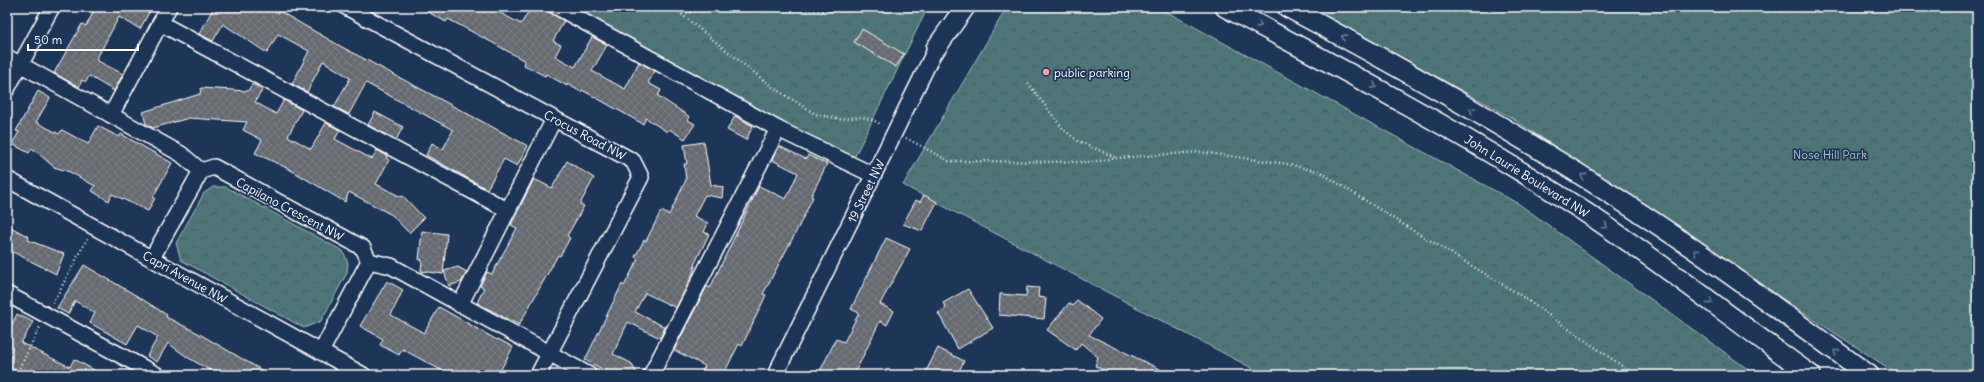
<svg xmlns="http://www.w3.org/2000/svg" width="1984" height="382" viewBox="0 0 1984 382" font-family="Delius,sans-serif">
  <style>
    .park { fill: url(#park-crowns); stroke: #a6babb }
    .building { fill: url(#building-cross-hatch); stroke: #fff }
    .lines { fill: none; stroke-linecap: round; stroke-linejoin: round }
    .minor-casing { stroke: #fff; stroke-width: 18 }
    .major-casing { stroke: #fff; stroke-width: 22 }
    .path { stroke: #fff; stroke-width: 2.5; stroke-dasharray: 1 3; stroke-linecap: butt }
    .minor { stroke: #1d3557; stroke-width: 15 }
    .major { stroke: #1d3557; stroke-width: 19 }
    .oneway { stroke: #6c7c92 }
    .poi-dot { fill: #ff9aa2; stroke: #1d3557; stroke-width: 1.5 }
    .labels { text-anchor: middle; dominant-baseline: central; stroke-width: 3.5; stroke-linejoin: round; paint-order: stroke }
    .poi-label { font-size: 12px; fill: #fff; stroke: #1d3557; text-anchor: start }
    .street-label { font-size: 12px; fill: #fff; stroke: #1d3557 }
    .park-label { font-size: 12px; fill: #afc0c2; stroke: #1d3557 }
  </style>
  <defs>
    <pattern id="park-crowns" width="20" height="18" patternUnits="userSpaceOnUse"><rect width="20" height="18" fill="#4e7477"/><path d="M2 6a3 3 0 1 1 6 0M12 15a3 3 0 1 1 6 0" fill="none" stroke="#4d5c5d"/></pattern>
    <pattern id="building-cross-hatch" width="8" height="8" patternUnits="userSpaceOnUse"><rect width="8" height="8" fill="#656970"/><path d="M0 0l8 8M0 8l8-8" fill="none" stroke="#7c8085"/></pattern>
  </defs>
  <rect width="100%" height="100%" fill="#1d3557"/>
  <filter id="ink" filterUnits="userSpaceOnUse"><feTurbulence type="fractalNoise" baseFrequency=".025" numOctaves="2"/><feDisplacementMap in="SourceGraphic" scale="8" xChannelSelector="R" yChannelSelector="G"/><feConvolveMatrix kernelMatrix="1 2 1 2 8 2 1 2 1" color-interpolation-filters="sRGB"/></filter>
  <g filter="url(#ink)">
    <!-- park -->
    <g class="park">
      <polygon points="566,7 928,7 852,162"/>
      <polygon points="1007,7 1158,7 1519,204 1756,375 1265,375 903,185"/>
      <polygon points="1310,7 1977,7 1977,375 1899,375 1781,298 1512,118"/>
      <polygon points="213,187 226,187 343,251 348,263 347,273 321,321 304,328 181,260 176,243 204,193"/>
    </g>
    <!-- building -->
    <g class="building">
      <polygon points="96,7 152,7 140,29 119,17 96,60 123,74 114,91 89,76 86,82 82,80 79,87 54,73 82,24 86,26"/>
      <polygon points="214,7 272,7 342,47 528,146 517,166 504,159 487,189 426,155 432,143 443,149 453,130 366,83 349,114 334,107 350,78 323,61 307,92 292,84 309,51 278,34 267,53 223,24 213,41 199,34"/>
      <polygon points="419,7 489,7 521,24 531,7 541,7 564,21 553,41 561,45 555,56 575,67 592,37 607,45 592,71 625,89 639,62 655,71 648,83 661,90 658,96 690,117 688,120 695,124 685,139 669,129 667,132 646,118 643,124 582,90 581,92 567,84 567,86 546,74 545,76 524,65 525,61 493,43 448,19 446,22"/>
      <polygon points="862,29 904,54 896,67 854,42"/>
      <polygon points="252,84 263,89 255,102 276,114 284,100 302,110 288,136 311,149 326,123 340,130 335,139 372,159 377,150 387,156 386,158 389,160 376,184 401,197 403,196 424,218 409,233 392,215 349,192 345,202 289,169 255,153 262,140 243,130 247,122 189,118 153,128 146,124 143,112 200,94 201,88 248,91"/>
      <polygon points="38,91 50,98 36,122 59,134 62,130 88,144 98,126 119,137 121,134 172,163 153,197 155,198 148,211 112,194 109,201 92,191 95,186 70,172 54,167 32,148 29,153 12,144 19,132 16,131"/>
      <polygon points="375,112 403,127 396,140 368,125"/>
      <polygon points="735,116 753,126 746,140 727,130"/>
      <polygon points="704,142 711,185 723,187 722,198 705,195 694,216 708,223 704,232 709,234 694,265 695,266 691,278 676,308 645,293 635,312 665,327 660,338 628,322 613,354 631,363 638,375 614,375 585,360 622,284 624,286 638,259 635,257 644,240 646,241 661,211 669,215 686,180 684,164 687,164 684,145"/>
      <polygon points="779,146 806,159 808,155 827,164 811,196 813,197 797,230 763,294 766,295 742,346 739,344 723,375 700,375 705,366 674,350 707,286 710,288 759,186 786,199 798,173 772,160"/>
      <polygon points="567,161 594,178 580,204 584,206 567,236 570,238 560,256 558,255 519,325 477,303 484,288 480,286 487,272 492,274 517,228 511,225 534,179 552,188"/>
      <polygon points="924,195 937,202 922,231 903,224 916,200 920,202"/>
      <polygon points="7,225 29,237 28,240 64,254 56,274 7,249"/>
      <polygon points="422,231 447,234 443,274 421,271 422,260 419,260"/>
      <polygon points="886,238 910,249 880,304 894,311 887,325 880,321 854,375 818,375 836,339 844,342 859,313 851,309"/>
      <polygon points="84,265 137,296 167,315 166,317 196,332 270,375 218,375 187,357 168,343 157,362 147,356 158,337 138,325 127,344 90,323 95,313 75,301 68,314 57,308"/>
      <polygon points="458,267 467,272 461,282 449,286 444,271"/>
      <polygon points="387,281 403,290 391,315 424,333 439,307 497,340 498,339 513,347 498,375 450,375 402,349 399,355 380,345 383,339 360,326"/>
      <polygon points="1027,287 1039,288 1038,297 1046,298 1044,319 999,315 1000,294 1026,296"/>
      <polygon points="968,289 993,328 958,349 938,313 946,308 943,303"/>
      <polygon points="1077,300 1101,319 1089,335 1172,375 1115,375 1095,366 1098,357 1081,343 1076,350 1047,330 1069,303 1073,306"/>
      <polygon points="17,314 33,322 21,343 70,367 74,359 103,375 26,375 7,366 7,335"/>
      <polygon points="938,348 964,361 957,375 924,375"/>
    </g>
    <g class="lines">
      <defs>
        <g id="minor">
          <polyline points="346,7 633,161 641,177 538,375"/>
          <polyline points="557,7 778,129 873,175"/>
          <polyline points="160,23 507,210"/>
          <polyline points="7,57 181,154 201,171"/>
          <polyline points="7,89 52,7"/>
          <polyline points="111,115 169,7"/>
          <polyline points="7,179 363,375"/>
          <polyline points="152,258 201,171 214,167 363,248 369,261 321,352"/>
          <polyline points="369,261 391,266 589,375"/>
          <polyline points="7,294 157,375"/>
          <polyline points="460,305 554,119"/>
          <polyline points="651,375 778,129"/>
          <polyline points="775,375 941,38"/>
        </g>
        <g id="major">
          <path d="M1225,7c123,65 246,130 363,207 76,50 148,108 223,161"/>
          <path d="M1287,7c113,60 225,123 333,193 85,54 167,116 249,175"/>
          <polyline points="936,48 965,7"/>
        </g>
      </defs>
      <!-- minor casing -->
      <use href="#minor" class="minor-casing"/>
      <!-- major casing -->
      <use href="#major" class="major-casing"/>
      <!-- path -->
      <g class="path">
        <polyline points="672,7 771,86 815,114 840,119 862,117 873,120 882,125"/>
        <polyline points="682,13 697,11 796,9 847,11"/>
        <polyline points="1028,83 1063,129 1078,141 1117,158"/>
        <polyline points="906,138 949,161 1093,162 1117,158 1200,152 1287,164 1320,172 1404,225 1517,293 1635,375"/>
        <polyline points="53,303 87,239"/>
        <polyline points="16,375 40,327"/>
      </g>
      <!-- minor -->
      <use href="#minor" class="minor"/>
      <!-- major -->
      <use href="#major" class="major"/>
    </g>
    <!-- one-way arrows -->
    <defs><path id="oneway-chevron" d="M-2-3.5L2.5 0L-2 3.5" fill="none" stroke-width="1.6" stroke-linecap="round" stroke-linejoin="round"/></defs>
    <g class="oneway">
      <use href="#oneway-chevron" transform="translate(1259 25) rotate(28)"/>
      <use href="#oneway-chevron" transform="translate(1344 37) rotate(-152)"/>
      <use href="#oneway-chevron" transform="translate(1374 86) rotate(28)"/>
      <use href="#oneway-chevron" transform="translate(1472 110) rotate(-150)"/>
      <use href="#oneway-chevron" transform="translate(1583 176) rotate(-148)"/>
      <use href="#oneway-chevron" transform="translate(1605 226) rotate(35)"/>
      <use href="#oneway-chevron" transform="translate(1696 252) rotate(-144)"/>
      <use href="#oneway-chevron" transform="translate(1710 302) rotate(36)"/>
      <use href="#oneway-chevron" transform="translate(1836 352) rotate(-144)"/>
    </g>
  </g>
  <!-- markers -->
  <circle class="poi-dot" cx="1046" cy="72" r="4"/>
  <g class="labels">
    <!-- poi labels -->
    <g class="poi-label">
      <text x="1054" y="72">public parking</text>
    </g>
    <!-- street labels -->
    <g class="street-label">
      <text transform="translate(585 135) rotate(28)">Crocus Road NW</text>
      <text transform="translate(1527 176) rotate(32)">John Laurie Boulevard NW</text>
      <text transform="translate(866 191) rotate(-64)">19 Street NW</text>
      <text transform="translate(290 209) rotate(28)">Capilano Crescent NW</text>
      <text transform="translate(185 277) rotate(29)">Capri Avenue NW</text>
    </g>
    <!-- park labels -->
    <g class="park-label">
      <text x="1830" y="154">Nose Hill Park</text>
    </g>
  </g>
  <!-- margin -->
  <rect width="1984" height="382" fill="none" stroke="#1d3557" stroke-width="24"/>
  <rect x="12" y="12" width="1960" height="358" fill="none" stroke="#fff" stroke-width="1.5" filter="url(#ink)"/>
  <!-- scale -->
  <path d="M28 44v6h110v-6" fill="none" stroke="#ffffff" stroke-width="2"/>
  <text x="34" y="44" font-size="12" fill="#ffffff" stroke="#1d3557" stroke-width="3" paint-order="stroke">50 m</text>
</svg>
